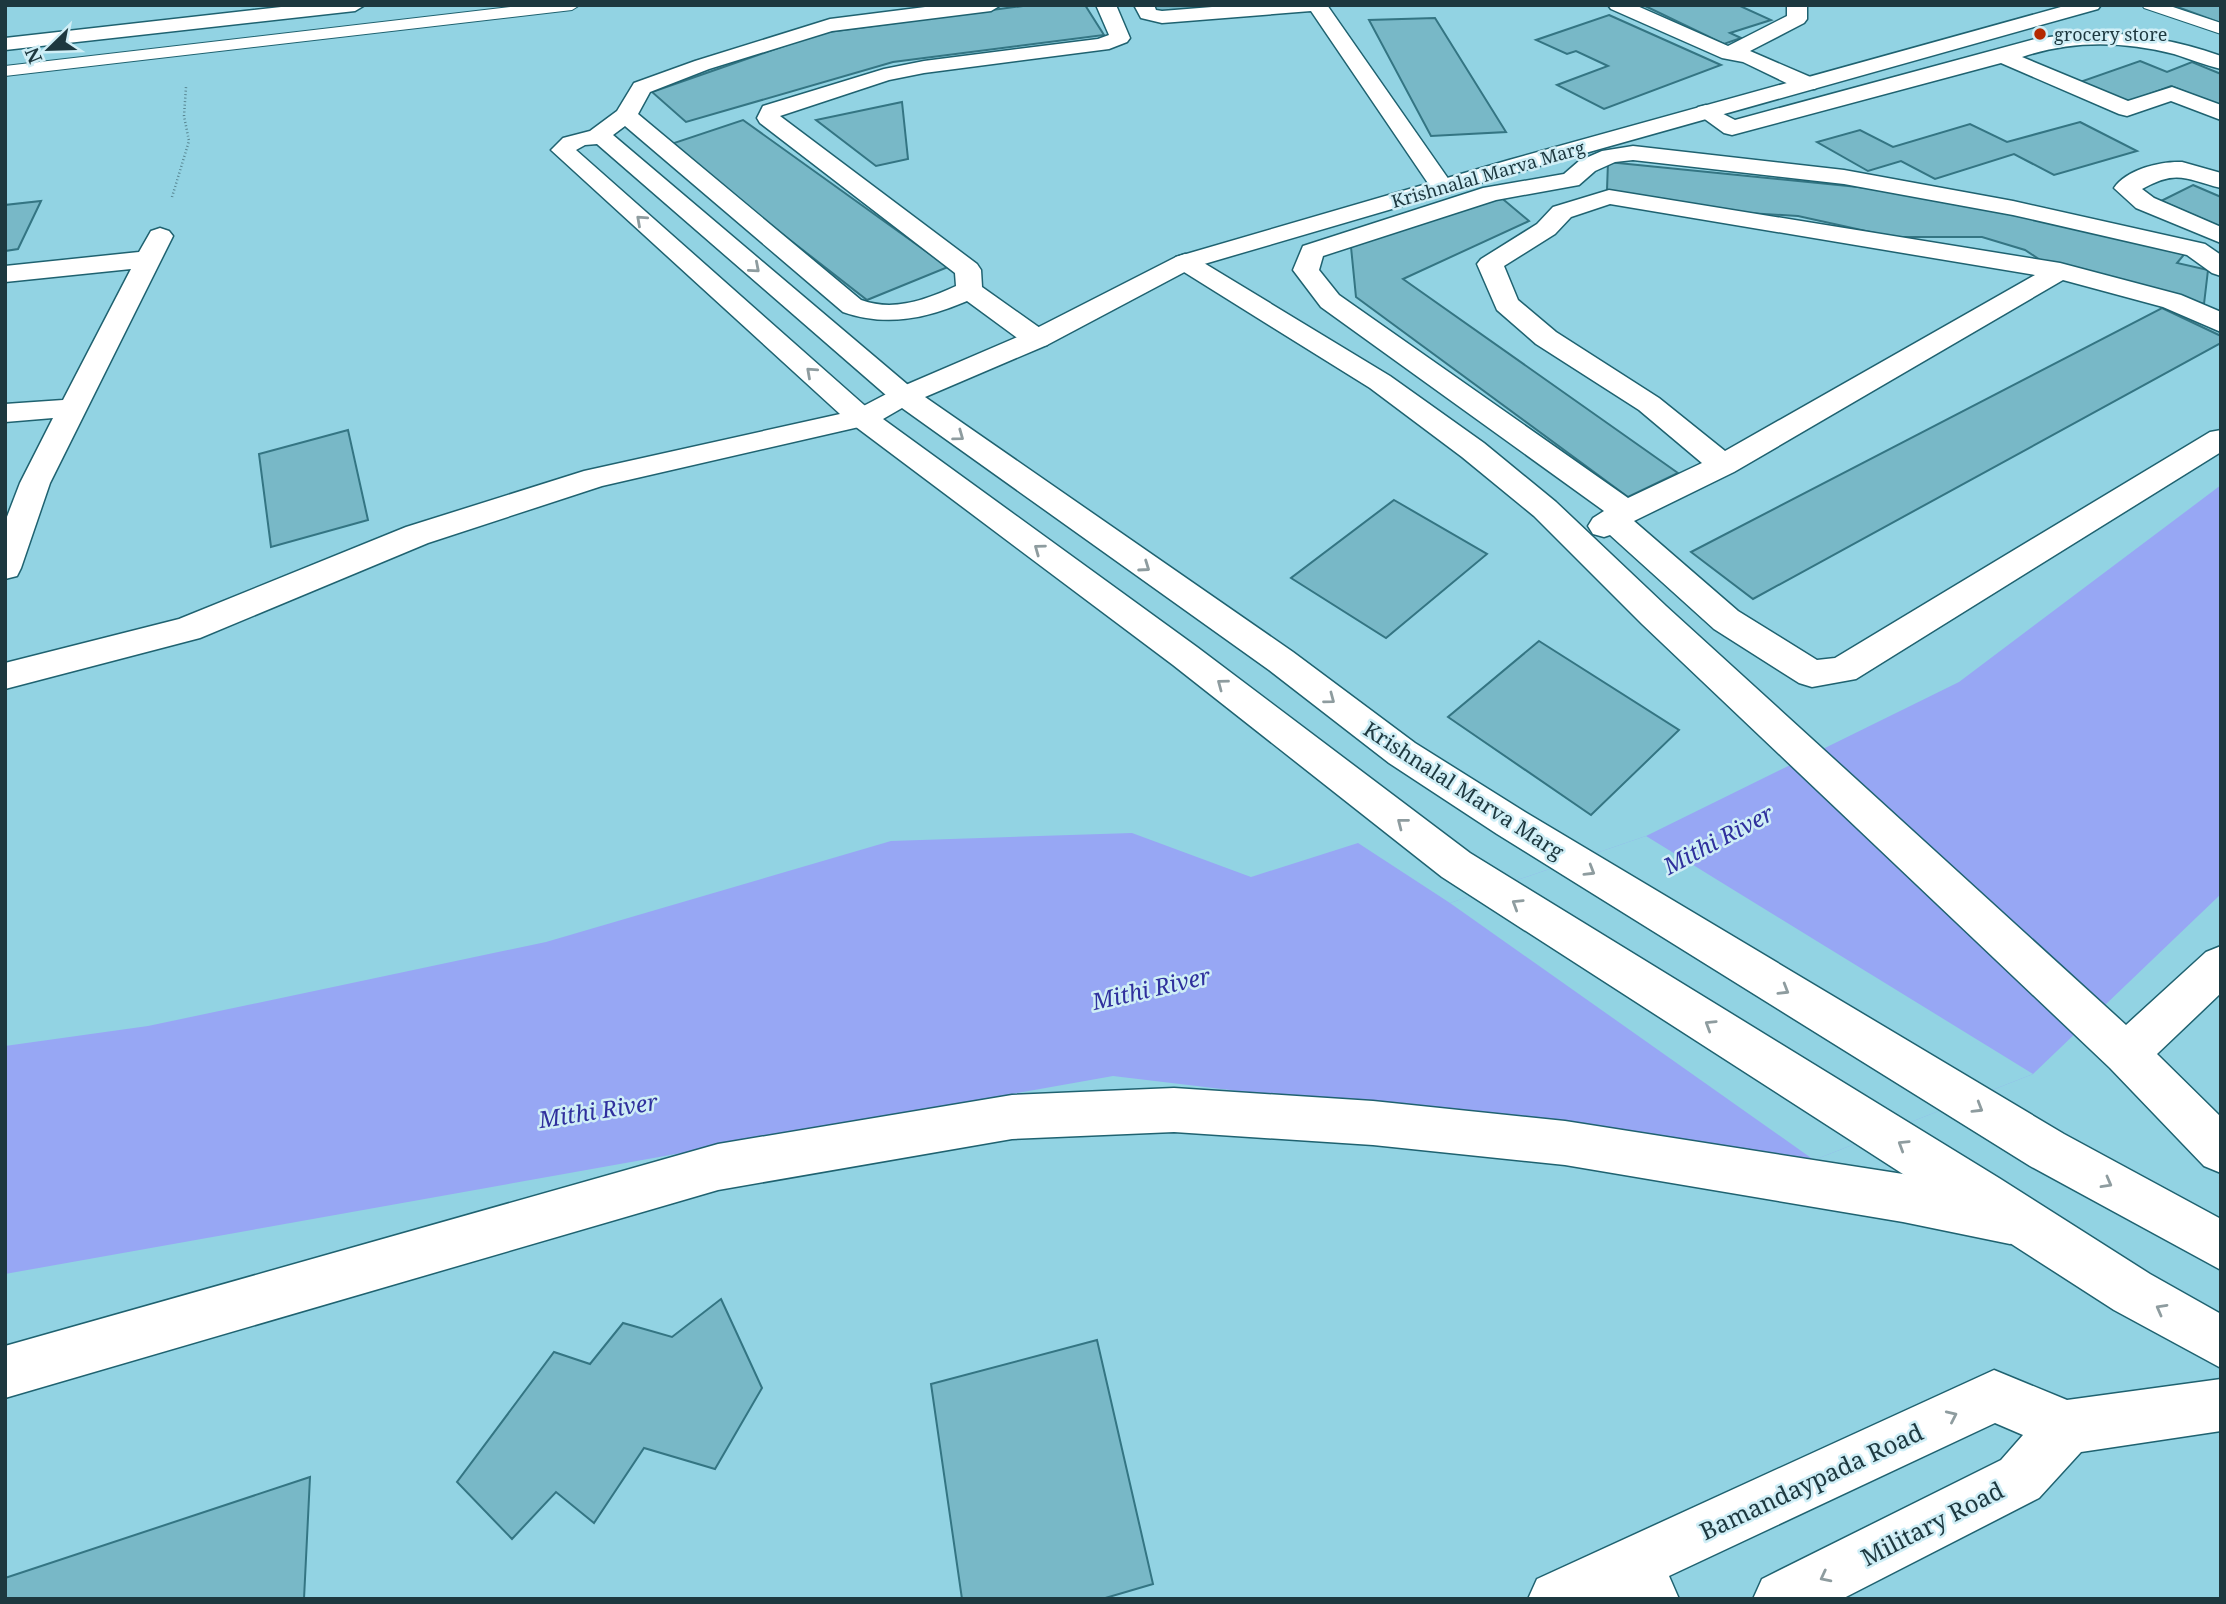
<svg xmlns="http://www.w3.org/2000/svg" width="2226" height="1604" viewBox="0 0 2226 1604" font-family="'Noto Serif',serif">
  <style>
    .water { fill: #97a7f4 }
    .pier { fill: #92d3e3 }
    .building { fill: #78b8c7; stroke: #347583; stroke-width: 2 }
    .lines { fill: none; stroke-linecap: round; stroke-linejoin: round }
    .lane-casing { stroke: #1f6270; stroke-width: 2 }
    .street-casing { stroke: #1f6270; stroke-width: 3 }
    .secondary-casing { stroke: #1f6270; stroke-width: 3 }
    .path { stroke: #598793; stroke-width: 2.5; stroke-dasharray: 1 2.5; stroke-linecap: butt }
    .lane { fill: #fff; fill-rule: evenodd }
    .street { fill: #fff; fill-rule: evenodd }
    .secondary { fill: #fff; fill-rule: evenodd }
    .oneway { stroke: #8e9c9f }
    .poi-dot { fill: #b42900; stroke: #cfeef6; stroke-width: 2.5 }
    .labels { text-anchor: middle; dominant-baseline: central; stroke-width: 5; stroke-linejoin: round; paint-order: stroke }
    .far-poi-label { font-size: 18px; fill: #1d383f; stroke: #cfeef6; text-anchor: start }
    .far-street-label { font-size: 18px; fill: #1d383f; stroke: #cfeef6 }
    .street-label { font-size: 21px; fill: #1d383f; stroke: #cfeef6 }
    .water-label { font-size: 23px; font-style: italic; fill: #2f309d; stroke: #cfeef6 }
    .near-street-label { font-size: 24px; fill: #1d383f; stroke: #cfeef6 }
  </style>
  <rect width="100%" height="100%" fill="#92d3e3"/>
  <!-- water -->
  <polygon class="water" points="2221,485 2221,894 2033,1074 1814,1160 1113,1076 5,1274 5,1046 148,1026 546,942 891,841 1132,833 1251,877 1358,843 1450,903 1646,836 1959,682"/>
  <!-- pier -->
  <polygon class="pier" points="1646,836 2033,1074 1814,1160 1450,903"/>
  <!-- building -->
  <g class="building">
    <polygon points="1030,5 1085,5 1104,35 893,62 686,122 652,92 821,33"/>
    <polygon points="1152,5 1273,5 1155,12"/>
    <polygon points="1643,5 1738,5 1771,20 1730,33 1741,38 1724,44"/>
    <polygon points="2172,5 2221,5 2221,23"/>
    <polygon points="1609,15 1721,65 1604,109 1557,85 1608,66 1576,51 1567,54 1536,40"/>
    <polygon points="1435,18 1506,132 1431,136 1369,20"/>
    <polygon points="2140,61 2167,72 2192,62 2221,74 2221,106 2171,86 2125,103 2077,83"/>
    <polygon points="902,102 908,159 876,166 816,120"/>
    <polygon points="743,120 948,267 867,300 668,145"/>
    <polygon points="2080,122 2137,151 2054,175 2014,154 1935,179 1901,161 1868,171 1817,142 1860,130 1893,147 1970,124 2007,142"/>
    <polygon points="1608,162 1918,193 2187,251 2177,263 2208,270 2204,304 2048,265 2025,250 1982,237 1893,237 1798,216 1699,210 1607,190"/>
    <polygon points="2193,185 2221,197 2221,227 2161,201"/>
    <polygon points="1498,195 1529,221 1403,279 1678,473 1628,497 1356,297 1351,247"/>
    <polygon points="41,201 18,249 5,251 5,205"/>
    <polygon points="2162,308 2221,336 2221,343 1753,599 1691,552"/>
    <polygon points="348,430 368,520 271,547 259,454"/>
    <polygon points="1394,500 1487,554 1386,638 1291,578"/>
    <polygon points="1539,641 1679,730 1591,815 1448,717"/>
    <polygon points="721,1299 762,1388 715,1469 644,1448 594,1523 556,1492 512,1539 457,1482 554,1352 590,1364 623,1323 672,1337"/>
    <polygon points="1097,1340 1153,1584 1102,1599 962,1599 931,1384"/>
    <polygon points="310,1477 304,1599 5,1599 5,1578"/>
  </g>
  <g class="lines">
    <defs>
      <g id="lane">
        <polygon points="528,5 580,5 572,10 5,76 5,66"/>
        <polygon points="2142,5 2167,5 2221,23 2221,34 2144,8"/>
      </g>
      <g id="street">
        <polygon points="299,5 365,5 355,11 5,50 5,38"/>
        <path d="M941,5h60l-10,6 -159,20 -123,38 -59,23 -12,22 223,186c33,12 64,0 95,-14l-1,-13 -195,-150 -3,-5 6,-12 121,-37 40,-8 174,-22 11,-4 -13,-30h20l14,33 -3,4 -18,7 -185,24 -35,7 -109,36 197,148 4,6 1,17 65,46 4,6 -4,6 -10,2 -10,-2 -60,-44c-42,18 -81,26 -124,11l-218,-186 -12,9 301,255 4,6 -4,6 -10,3 -10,-3 -297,-258 -12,1 -9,5 296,262 5,6 -5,6 -270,62 -174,57 -228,95 -195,51v-26l174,-44 227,-92 178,-56 256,-57 -289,-264 12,-12 27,-7 27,-20 17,-28 61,-22 135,-42z"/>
        <polygon points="1134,5 1154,5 1156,10 1162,11 1237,5 1327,5 1454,187 1450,192 1442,194 1434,192 1311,11 1162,23 1141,18"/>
        <polygon points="1608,5 1635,5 1728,46 1787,16 1787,5 1807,5 1807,19 1804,23 1750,51 1815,79 1818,84 1815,89 1799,89 1743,62 1722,58 1611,9"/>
        <path d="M2086,32c46,1 91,8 135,24v13c-16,-4 -31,-10 -47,-15 -51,-13 -102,-14 -152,3l106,44 44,-14 49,18v15l-50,-19 -44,15 -8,-2 -118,-51 -269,72 -8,-2 -29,-21 3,-5 8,-2 29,15 300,-81z"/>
        <path d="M1633,146l211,24 169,31 192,43 16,11v21l-9,-3 -25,-18 -174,-40 -169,-31 -211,-24 -18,2 -20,9 -16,14 -83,15 -173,56 -4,14 20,25 289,203 74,-35 -63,-53 -103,-66 -39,-34 -20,-46 4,-5 56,-35 16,-17 56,-17 451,73 121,32 40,17v20l-58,-25 -100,-27 -329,192 -100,49 104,90 79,49 18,-2 375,-226 11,-2v22l-365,227 -44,8 -13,-4 -85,-54 -104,-94 -6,2 -11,-3 -5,-8 5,-8 11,-7 -283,-204 -28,-37 10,-24 180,-58 81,-14 15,-13 23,-10zM1610,204l425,71 -310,176 -66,-53 -103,-66 -38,-32 -14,-34 51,-32 16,-17z"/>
        <path d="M2182,162l39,11v15c-35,-9 -44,-19 -79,1l12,9 67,29v16l-85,-35 -22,-20c13,-19 47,-27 68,-26z"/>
        <polygon points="160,228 169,231 173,236 50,483 21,568 17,576 5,579 5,522 20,483 53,418 5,422 5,404 63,400 131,269 5,282 5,266 139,252 151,231"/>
        <polygon points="1185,254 1194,257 1390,376 1484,443 1556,502 1666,606 2126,1025 2206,952 2221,946 2221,993 2157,1054 2221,1117 2221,1173 2204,1166 2110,1068 1642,624 1534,516 1462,457 1370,388 1176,267 1172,262 1176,257"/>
        <polygon points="1174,1088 1373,1101 1565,1121 1903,1174 2010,1196 2027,1203 2034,1220 2027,1237 2010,1244 1903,1222 1565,1165 1373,1145 1174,1132 1012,1139 718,1190 5,1398 5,1346 718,1144 1012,1095"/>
      </g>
      <g id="secondary">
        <polygon points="2068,5 2101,5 2098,9 1525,170 1194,267 1047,345 925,397 1293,652 1415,743 1525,812 2064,1134 2221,1219 2221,1270 2030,1166 1497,834 1389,763 1269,670 902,408 883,419 1197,647 1470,853 1999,1178 2150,1274 2221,1314 2221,1368 2114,1310 1442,877 1173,665 852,424 847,418 852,412 894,390 1027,333 1176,257 1509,160"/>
        <polygon points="1994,1370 2067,1400 2221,1379 2221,1431 2081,1452 2039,1498 1842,1599 1753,1599 1762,1579 2001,1460 2023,1435 1995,1423 1669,1576 1679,1599 1528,1599 1537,1579"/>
      </g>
    </defs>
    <!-- lane casing -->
    <use href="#lane" class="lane-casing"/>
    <!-- street casing -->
    <use href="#street" class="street-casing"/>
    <!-- secondary casing -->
    <use href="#secondary" class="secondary-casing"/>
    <!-- path -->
    <polyline class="path" points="172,197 189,141 184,116 186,87"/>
    <!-- lane -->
    <use href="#lane" class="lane"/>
    <!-- street -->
    <use href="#street" class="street"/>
    <!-- secondary -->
    <use href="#secondary" class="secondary"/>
  </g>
  <!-- one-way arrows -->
  <defs><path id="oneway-chevron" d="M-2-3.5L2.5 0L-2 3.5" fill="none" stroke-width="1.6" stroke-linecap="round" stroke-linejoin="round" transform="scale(1.75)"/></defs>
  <g class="oneway">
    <use href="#oneway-chevron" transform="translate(641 220) rotate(-138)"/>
    <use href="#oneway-chevron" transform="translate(755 268) rotate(41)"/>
    <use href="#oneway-chevron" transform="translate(811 372) rotate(-138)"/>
    <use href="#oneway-chevron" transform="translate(959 436) rotate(36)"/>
    <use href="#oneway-chevron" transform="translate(1039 549) rotate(-144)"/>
    <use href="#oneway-chevron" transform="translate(1145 567) rotate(35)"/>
    <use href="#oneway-chevron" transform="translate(1222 684) rotate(-143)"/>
    <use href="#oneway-chevron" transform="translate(1330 699) rotate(37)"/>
    <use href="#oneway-chevron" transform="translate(1402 823) rotate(-142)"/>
    <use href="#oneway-chevron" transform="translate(1590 871) rotate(31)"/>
    <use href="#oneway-chevron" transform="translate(1517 904) rotate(-148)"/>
    <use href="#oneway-chevron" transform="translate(1784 990) rotate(31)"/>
    <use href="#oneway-chevron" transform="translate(1710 1025) rotate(-148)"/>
    <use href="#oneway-chevron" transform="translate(1978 1108) rotate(31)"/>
    <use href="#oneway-chevron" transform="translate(1903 1145) rotate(-148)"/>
    <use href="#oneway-chevron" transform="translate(2107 1183) rotate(29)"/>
    <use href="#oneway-chevron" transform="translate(2161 1309) rotate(-151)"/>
    <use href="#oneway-chevron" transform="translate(1952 1416) rotate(-25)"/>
    <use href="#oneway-chevron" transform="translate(1825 1577) rotate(153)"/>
  </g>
  <!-- markers -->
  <circle class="poi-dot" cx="2040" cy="34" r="7"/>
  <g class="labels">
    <!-- far-poi labels -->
    <g class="far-poi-label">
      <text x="2054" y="34">grocery store</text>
    </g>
    <!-- far-street labels -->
    <g class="far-street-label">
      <text transform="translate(1488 174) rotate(-16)">Krishnalal Marva Marg</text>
    </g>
    <!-- street labels -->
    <g class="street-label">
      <text transform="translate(1464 790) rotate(33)">Krishnalal Marva Marg</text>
    </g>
    <!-- water labels -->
    <g class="water-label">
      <text transform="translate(1718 839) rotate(-28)">Mithi River</text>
      <text transform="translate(1151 988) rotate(-13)">Mithi River</text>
      <text transform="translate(598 1110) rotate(-9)">Mithi River</text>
    </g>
    <!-- near-street labels -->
    <g class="near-street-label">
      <text transform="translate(1811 1481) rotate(-25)">Bamandaypada Road</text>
      <text transform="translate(1932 1523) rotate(-27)">Military Road</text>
    </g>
  </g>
  <!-- border -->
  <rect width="2226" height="1604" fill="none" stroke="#1d383f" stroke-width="14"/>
  <!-- north arrow -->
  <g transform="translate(49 49) rotate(247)" stroke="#cfeef6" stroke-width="5" paint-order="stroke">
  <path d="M0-5L12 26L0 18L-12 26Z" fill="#1d383f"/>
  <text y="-10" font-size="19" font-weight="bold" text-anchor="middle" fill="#1d383f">N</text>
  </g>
</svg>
